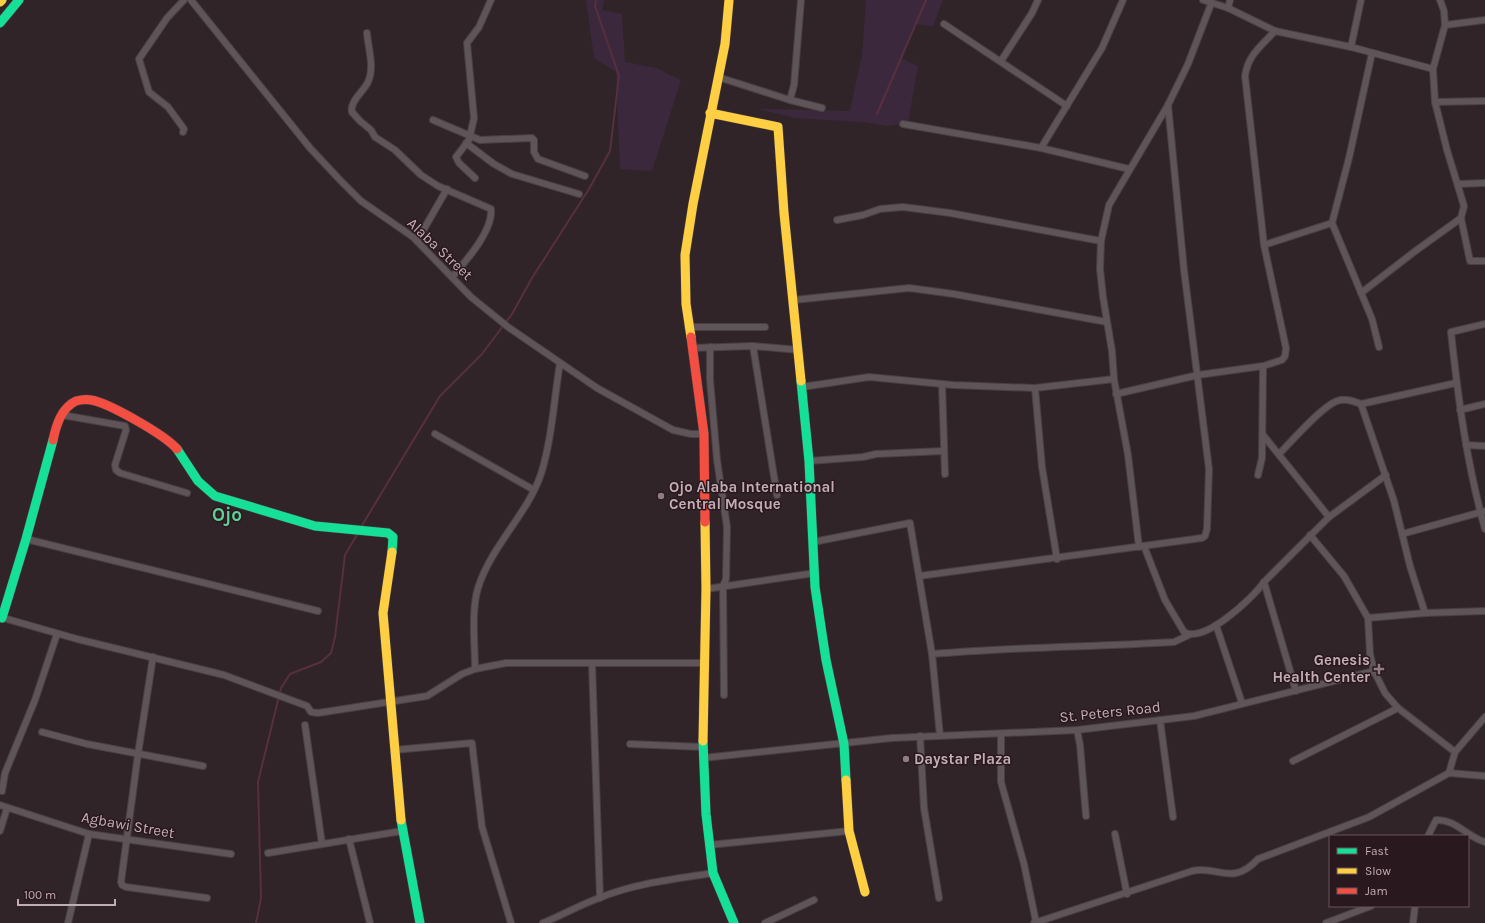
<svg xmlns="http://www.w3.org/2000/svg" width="1485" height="923" viewBox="0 0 1485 923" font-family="Karla,sans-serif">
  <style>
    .green { fill: #3c283c }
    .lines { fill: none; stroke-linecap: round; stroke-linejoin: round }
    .stream { stroke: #56303e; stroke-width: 2 }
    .street-casing { stroke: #494043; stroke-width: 8 }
    .fast-casing { stroke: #4a3f42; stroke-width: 10 }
    .slow-casing { stroke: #4a3f42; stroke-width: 10 }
    .jam-casing { stroke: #4a3f42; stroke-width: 10 }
    .street { stroke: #5f5457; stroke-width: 6 }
    .fast { stroke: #16e098; stroke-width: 9 }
    .slow { stroke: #ffcf43; stroke-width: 9 }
    .jam { stroke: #f24e42; stroke-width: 9 }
    .poi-dot { fill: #907d83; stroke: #2a181f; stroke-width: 1.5 }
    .labels { text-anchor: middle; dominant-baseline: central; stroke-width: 3; stroke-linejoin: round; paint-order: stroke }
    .street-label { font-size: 15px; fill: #c3adb4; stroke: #2a181f }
    .poi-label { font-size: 15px; font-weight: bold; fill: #c3adb4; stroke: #2a181f; text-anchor: start }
    .district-label { font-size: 19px; font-weight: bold; fill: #5ad195; stroke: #2a181f }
  </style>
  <rect width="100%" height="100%" fill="#302428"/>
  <!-- green -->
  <g class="green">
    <polygon points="586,0 604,0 602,10 622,14 625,62 656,68 681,80 652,171 620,169 616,72 594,58"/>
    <polygon points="866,0 943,0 933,26 915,24 901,58 918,66 908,123 887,126 863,122 795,118 759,109 850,111 862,55"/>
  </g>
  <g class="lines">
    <!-- stream -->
    <g class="stream">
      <polyline points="877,114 926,0"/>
      <polyline points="361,527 440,396 482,354 512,314 532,278 589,189 610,151 619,76 595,6 596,0"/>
      <polyline points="256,923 261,898 258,782 281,688 290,674 321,662 331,653 335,637 345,555 358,533"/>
    </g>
    <defs>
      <g id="street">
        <polyline points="191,0 310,148 340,180 361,201 413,237 471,297 508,327 597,388 673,430 691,434 704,434"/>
        <polyline points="1203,0 1228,8 1275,31 1351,47 1433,69"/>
        <polyline points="1440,0 1444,11 1445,25 1433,69 1435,102 1447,150 1464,206 1461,218 1470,261 1485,261"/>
        <polyline points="1228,8 1230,0"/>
        <polyline points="944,24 1067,106"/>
        <polyline points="1445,25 1485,20"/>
        <path d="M367,33c1,15 8,34 1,49 -4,9 -19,20 -16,30l8,9 11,9 4,7 20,13 26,25 17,11 53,23c2,22 -25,52 -39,68"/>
        <polyline points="1351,47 1361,0"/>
        <polyline points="1372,53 1349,158 1332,223 1372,319 1379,347"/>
        <polyline points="1001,61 1032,13 1038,0"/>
        <polyline points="718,77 790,100 822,108"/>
        <polyline points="790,100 794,85 801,0"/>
        <polyline points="1435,102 1485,101"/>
        <polyline points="433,120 480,140 532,138 534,140 534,152 538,159 585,176"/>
        <polyline points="903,124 1041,148 1129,169"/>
        <polyline points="183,132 184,129 168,107 149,92 139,59 167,18 184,0"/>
        <polyline points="466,143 494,164 512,174 579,194"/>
        <polyline points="1041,148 1102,48 1123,0"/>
        <polyline points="475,178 459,163 456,157 469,140 474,118 467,43 479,27 491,0"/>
        <polyline points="1458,184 1485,183"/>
        <polyline points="837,220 863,215 880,209 903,207 950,213 1101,241"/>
        <polyline points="417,241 447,189"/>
        <polyline points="1264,245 1332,223"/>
        <polyline points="1361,293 1414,252 1461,218"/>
        <polyline points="794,300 909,288 954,294 1107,322"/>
        <path d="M1485,324l-34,8c7,66 16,133 34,197"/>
        <polyline points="688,327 765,327"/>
        <polyline points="753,346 777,495"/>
        <polyline points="710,347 710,380 717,460 727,527 726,579 723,586 724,695"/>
        <polyline points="692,348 753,346 799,350"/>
        <polyline points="942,384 945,474"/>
        <polyline points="802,387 869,377 953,385 1035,388 1114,379"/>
        <polyline points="1035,388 1042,467 1057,559"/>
        <path d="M1116,394l82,-19 65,-9 19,-6 3,-4 1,-8 -22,-103 -19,-169c3,-21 16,-30 30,-45"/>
        <polyline points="1361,404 1394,501 1410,566 1425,613"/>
        <polyline points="1460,410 1485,404"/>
        <polyline points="62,415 125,426 126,430 115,465 116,470 120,473 187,493"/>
        <polyline points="435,434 534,490"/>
        <polyline points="1263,435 1329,517"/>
        <polyline points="1466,445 1485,446"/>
        <path d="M1279,454c13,-13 42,-47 58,-53 8,-3 16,0 24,3l95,-21"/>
        <polyline points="809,461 863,457 876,454 944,451"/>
        <polyline points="1258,475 1262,458 1263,366"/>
        <polyline points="1402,534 1485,511"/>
        <polyline points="1310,535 1344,576 1368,618 1370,654 1374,671 1385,693 1398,708 1455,752"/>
        <polyline points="26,539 318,611"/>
        <polyline points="813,542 910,523 932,654 940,736"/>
        <path d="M1144,546l21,54 19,32c20,12 69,-34 80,-50l65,-65 57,-42"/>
        <polyline points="1139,547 1128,455 1114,379 1112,351 1103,297 1100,269 1101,241 1109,205 1168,105 1188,64 1211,4"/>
        <polyline points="919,576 1202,538 1205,536 1207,529 1209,469 1184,270 1168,105"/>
        <polyline points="1264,582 1296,691"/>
        <polyline points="706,589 815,573"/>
        <polyline points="0,617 77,639 224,675 307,706 311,712 318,713 427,696 462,674 475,669 506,663 704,663"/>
        <polyline points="1368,618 1425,613 1485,611"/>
        <polyline points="1216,625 1242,703"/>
        <path d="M932,654c80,-7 161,-7 242,-12l15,-7"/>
        <polyline points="153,657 138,754 121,882 122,885 126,887 207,898"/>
        <polyline points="592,663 600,898"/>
        <path d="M475,669c0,-24 -4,-58 3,-81 13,-42 49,-73 63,-114 11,-35 13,-75 19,-111"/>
        <polyline points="1160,720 1173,817"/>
        <polyline points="305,725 322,844"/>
        <polyline points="1077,730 1080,745 1086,816"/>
        <polyline points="42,732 87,744 203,766"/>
        <polyline points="1001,734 1001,782 1024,864 1036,922"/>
        <polyline points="920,736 924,808 939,898"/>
        <polyline points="630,744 703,747"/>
        <polyline points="394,750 472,743 482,827 511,923"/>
        <polyline points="703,758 892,738 1077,730 1194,716 1374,671"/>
        <polyline points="1293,761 1398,708"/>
        <polyline points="1449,773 1455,752 1485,717"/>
        <polyline points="2,791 5,773 35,700 57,634"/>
        <polyline points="0,805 89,834 231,854"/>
        <polyline points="0,831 7,808"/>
        <polyline points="1115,834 1127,894"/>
        <path d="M1428,836l8,-16c20,-1 31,17 49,22"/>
        <polyline points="349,839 370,923"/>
        <polyline points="709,845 849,831"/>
        <polyline points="268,853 402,831"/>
        <polyline points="68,923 89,834"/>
        <path d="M543,923c19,-8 37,-18 56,-25 37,-15 76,-19 114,-25"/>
        <polyline points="765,923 814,900"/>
        <path d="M1034,923l158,-52c26,-6 40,16 66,-12l111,-42 80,-44 36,3"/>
        <polyline points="1326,923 1371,906"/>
        <polyline points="1413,923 1415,906"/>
      </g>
      <g id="fast">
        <polyline points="0,23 19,0"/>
        <polyline points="801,381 809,461 815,587 826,660 844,744 846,780"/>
        <polyline points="177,449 198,481 215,496 315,526 388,533 393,537 392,552"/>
        <polyline points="2,618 26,539 53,440"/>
        <polyline points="703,741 706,814 713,873 734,923"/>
        <polyline points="401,820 420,923"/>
      </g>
      <g id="slow">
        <polyline points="0,2 2,0"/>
        <polyline points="710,113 778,127 784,213 801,381"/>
        <polyline points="691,337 686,304 685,255 693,204 725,44 729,0"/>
        <polyline points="392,552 383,613 401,820"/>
        <polyline points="703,741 706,589 705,522"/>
        <polyline points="846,780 849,831 865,892"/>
      </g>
      <g id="jam">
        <polyline points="691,337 704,434 705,522"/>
        <path d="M53,440c3,-14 8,-32 23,-39 4,-1 10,-2 15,-1 18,3 74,35 86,49"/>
      </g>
    </defs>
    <!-- street casing -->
    <use href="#street" class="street-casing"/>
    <!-- fast casing -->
    <use href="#fast" class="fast-casing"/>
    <!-- slow casing -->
    <use href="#slow" class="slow-casing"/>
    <!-- jam casing -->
    <use href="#jam" class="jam-casing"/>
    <!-- street -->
    <use href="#street" class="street"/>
    <!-- fast -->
    <use href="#fast" class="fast"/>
    <!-- slow -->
    <use href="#slow" class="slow"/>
    <!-- jam -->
    <use href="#jam" class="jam"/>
  </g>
  <!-- markers -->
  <g class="poi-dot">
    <circle cx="661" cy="496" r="4"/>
    <path d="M1377 663h4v4h4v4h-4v4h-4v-4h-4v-4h4z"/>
    <circle cx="906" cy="759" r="4"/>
  </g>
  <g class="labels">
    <!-- street labels -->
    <g class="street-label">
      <text transform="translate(440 249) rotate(43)">Alaba Street</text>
      <text transform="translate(1110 712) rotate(-6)">St. Peters Road</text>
      <text transform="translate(128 825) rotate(10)">Agbawi Street</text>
    </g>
    <!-- poi labels -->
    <g class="poi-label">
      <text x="669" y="487">Ojo Alaba International<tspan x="669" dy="17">Central Mosque</tspan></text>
      <text x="1370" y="660" text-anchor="end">Genesis<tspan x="1370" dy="17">Health Center</tspan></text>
      <text x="914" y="759">Daystar Plaza</text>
    </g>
    <!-- district labels -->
    <g class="district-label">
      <text x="227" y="515">Ojo</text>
    </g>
  </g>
  <!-- legend -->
  <rect x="1329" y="835" width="140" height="72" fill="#2a181f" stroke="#67545b"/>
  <rect x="1337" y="848" width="20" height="6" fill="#16e098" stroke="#67545b"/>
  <text x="1365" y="855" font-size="12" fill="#c3adb4">Fast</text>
  <rect x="1337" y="868" width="20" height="6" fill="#ffcf43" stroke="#67545b"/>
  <text x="1365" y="875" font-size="12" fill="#c3adb4">Slow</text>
  <rect x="1337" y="888" width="20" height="6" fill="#f24e42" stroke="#67545b"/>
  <text x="1365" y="895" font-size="12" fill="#c3adb4">Jam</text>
  <!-- scale -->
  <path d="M18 899v6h97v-6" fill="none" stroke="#c3adb4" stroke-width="2"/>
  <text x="24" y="899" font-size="12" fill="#c3adb4" stroke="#2a181f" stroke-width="3" paint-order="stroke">100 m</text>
</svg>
